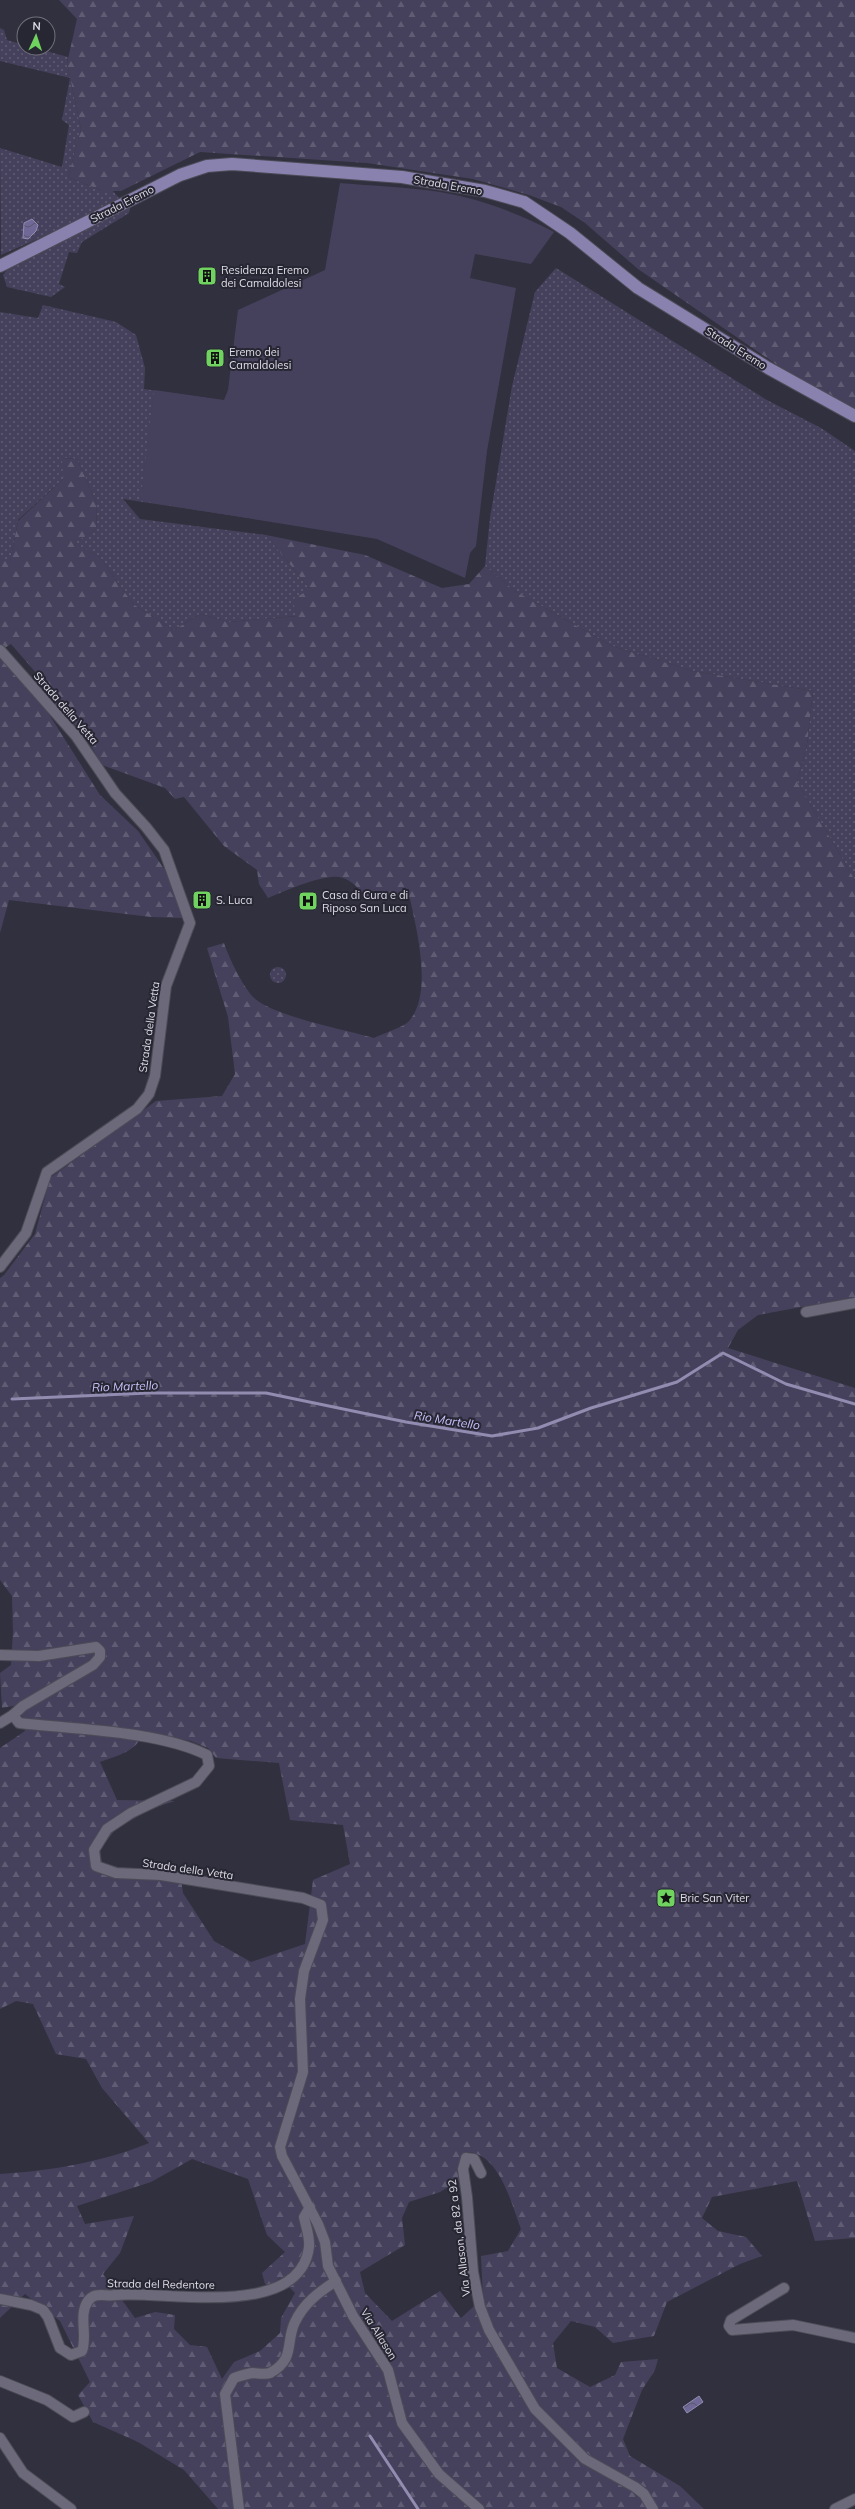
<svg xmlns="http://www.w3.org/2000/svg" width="855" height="2509" viewBox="0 0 855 2509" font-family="Mulish,sans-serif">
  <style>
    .grass { fill: url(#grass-dots) }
    .forest { fill: url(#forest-firs); fill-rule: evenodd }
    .park { fill: #45415c }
    .water { fill: url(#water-waves); stroke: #918cb0 }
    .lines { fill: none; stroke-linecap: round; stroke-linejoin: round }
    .stream { stroke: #918cb0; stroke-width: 3 }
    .minor-casing { stroke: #4c4b57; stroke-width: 12 }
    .major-casing { stroke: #4c4b57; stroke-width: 14 }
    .minor { stroke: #6b697a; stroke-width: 10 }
    .major { stroke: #8982af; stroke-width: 12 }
    .labels { text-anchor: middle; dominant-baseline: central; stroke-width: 4; stroke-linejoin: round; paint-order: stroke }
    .street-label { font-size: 11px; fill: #dfdee7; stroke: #272633 }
    .poi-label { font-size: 11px; fill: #dfdee7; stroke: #272633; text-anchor: start }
    .water-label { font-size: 12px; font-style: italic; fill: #c9c1fb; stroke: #272633 }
  </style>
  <defs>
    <pattern id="grass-dots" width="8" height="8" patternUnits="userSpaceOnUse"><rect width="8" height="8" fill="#45415c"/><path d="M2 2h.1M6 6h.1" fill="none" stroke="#5f5c73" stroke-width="1.8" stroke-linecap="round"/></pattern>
    <pattern id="forest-firs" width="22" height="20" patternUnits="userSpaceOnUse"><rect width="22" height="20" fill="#45415c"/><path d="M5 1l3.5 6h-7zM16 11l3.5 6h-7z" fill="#5f5c73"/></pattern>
    <pattern id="water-waves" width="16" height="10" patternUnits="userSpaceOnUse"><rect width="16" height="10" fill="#706998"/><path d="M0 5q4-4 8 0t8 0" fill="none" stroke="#5a566e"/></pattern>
  </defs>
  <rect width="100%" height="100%" fill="#31303e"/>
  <!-- grass -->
  <g class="grass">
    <polygon points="0,28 4,30 7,40 24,45 24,48 35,48 68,57 67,63 81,129 68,177 103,191 113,191 119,198 58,230 1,255 0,148 62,167 69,125 62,120 70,78 0,61"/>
    <polygon points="130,207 129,213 82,242 77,253 69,252 59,284 65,287 51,297 7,287 3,275 10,266"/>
    <polygon points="556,268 765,399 821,428 855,451 855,880 797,782 807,744 813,691 693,671 612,646 515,591 485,566 490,518 512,386 535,292"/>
    <polygon points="43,305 116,322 136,335 145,368 144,389 213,399 269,521 123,499 140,519 266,535 310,589 297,616 229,622 200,614 174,630 133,604 100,557 73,543 96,530 97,504 77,459 63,458 63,479 18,520 10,562 0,561 0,312 38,318"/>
    <circle cx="278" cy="975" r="8"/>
  </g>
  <!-- forest -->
  <g class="forest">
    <polygon points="59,0 855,0 855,410 780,367 638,269 585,223 561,207 529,195 473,179 367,163 200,152 121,191 103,191 68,177 81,129 67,63 77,19"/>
    <path d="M62,458l15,1 20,45 -1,26 -22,13 26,14 33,47 41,26 26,-16 29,8 68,-6 -5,-16 18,-11 -44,-54 99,20 77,33 27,-4 16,-18 30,25 97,55 81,25 120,20 -6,53 -10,38 58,98v417l-97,18 -20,15 -10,18 127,40v850l-40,3 -18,-60 -85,16 -10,21 16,13 28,6 16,19 -22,8 -73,38 -13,34 -41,7 -18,-16 -24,-6 -18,22 4,25 33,19 25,-12 6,-13 37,-3 -3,11 -13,20 -19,49 7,17 50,30 24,23h-486l-34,-39 -46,-28 -45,-20 -15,-27 12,-13 -30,-61 -35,-27 -25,24v-144c50,-3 103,-12 149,-31l-47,-55 -16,-29 -30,-5 -23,-50 -17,-3 -16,8v-261l25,-17 -6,-26 -17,3 -2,-35 11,-8 2,-33 -1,-36 -12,-16v-302l4,-3 31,-41 15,-56 106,-77 66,-5 13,-22 -7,-57 -21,-69 17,-5c5,15 18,42 29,54 19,19 93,33 121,41 8,-4 30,-11 35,-17 24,-27 8,-90 1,-122l-18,-5 -26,4c-6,-9 -15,-19 -27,-21 -19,-2 -53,14 -71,21l-9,-14 -2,-14 -33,-24 -40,-49 -9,2 -10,-11 -63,-23 -19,-33 -32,-30 6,-5 -46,-53 -11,7v-90h10l8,-40 45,-42zM144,1732l47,9 17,7 8,10 63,5 11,57 53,5 7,39 -37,16 -8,64 -54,18 -37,-21 -31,-48 -3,-21 -63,-5 -15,-4 -2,-14 15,-19 35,-21 25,-8 -58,-1 -17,-38c19,-7 36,-10 44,-30zM465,2152c34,-1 46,51 56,77l-13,22 -27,5 2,42 -22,20 -21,-27 -48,30 -27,-28 -5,-21 45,-27 -3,-27 7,-16 31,-10 21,-13 -1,-16zM192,2159l56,20 19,56 18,17 -23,21 3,11 5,2 10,-8 15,15 -14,25 -1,15 -20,18 -26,11 -12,17 -15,-32 -17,-2 -16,-16 1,-14 -20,-3 -20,6 -32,-44 17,-21 14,-37 -49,8 -8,-18 74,-24z"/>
    <polygon points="0,658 45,708 100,795 138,831 165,870 184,918 151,917 9,900 0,933"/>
  </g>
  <!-- park -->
  <path class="park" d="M340,183c33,3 67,4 100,9 41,7 78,21 114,40l-23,32 -56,-10 -5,24 46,10 -29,163 -11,95 -6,7 -5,25 -88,-39 -230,-37 -6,-6 13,-106 70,10 4,-10 10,-80 87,-40z"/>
  <!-- water -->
  <g class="water">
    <polygon points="32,219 38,225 36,231 28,239 23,238 24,223"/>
    <polygon points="699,2396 703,2402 687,2413 683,2407"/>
  </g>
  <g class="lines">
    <!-- stream -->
    <g class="stream">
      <polyline points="12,1399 149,1393 266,1393 406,1422 492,1436 538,1428 591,1408 677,1382 723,1353 786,1384 855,1404"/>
      <polyline points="370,2436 418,2509"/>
    </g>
    <defs>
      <g id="minor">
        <polyline points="0,650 76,736 115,793 146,827 164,850 190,923 166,986 155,1076 149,1094 137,1109 47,1172 26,1233 0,1267"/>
        <polyline points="806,1312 855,1303"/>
        <path d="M0,1655l39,1 57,-9 4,4v6l-7,8 -70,41 -10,9 6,8c55,6 140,8 188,32l2,11 -13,16 -65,31 -24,16 -13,21 2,16 20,7 45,2 142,23 18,7 2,15 -19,51 -4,28 3,73 -23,75 2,9 36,68 7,18 3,24 25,50 35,54 14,53 37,51 40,35"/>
        <polyline points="0,1723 13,1715"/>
        <polyline points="481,2173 474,2159 466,2158 463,2169 467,2197 473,2272 480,2307 489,2330 535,2409 585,2459 635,2487 644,2494 653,2509"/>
        <polyline points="784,2288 731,2320 729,2326 732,2330 793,2325 855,2338"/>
        <path d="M0,2299l31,6 12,5 5,7 12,31 11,7 11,-4c6,-15 -4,-36 6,-50 7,-10 18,-4 28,-6 48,-5 184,26 193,-48 1,-10 -3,-20 -5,-30l6,-10"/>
        <polyline points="0,2381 47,2400 73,2417 84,2412"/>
        <polyline points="0,2438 23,2473 71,2509"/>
        <path d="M239,2509l-14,-115 9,-16c6,-2 12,-4 18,-5 5,0 13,2 18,0 26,-14 15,-31 25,-51 9,-19 24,-30 41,-41"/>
        <polyline points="835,2509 855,2499"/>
      </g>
      <polyline id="major" points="0,266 180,175 207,166 232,164 402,177 485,191 524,202 570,233 638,288 768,368 855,416"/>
    </defs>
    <!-- minor casing -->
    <use href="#minor" class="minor-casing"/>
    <!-- major casing -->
    <use href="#major" class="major-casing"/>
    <!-- minor -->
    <use href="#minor" class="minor"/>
    <!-- major -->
    <use href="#major" class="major"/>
  </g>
  <!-- icons -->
  <defs>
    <symbol id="building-square" viewBox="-11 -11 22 22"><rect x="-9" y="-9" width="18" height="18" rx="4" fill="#70d35f" stroke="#272633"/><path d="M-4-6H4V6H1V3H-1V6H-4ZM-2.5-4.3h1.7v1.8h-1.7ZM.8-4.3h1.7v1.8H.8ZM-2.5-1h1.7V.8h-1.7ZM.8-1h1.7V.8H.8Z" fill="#111"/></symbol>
    <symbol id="hospital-square" viewBox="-11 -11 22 22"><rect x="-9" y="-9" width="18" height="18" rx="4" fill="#70d35f" stroke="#272633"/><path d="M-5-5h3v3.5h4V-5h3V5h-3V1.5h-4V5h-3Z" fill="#111"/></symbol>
    <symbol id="sight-square" viewBox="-11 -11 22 22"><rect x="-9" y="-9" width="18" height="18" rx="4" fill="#70d35f" stroke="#272633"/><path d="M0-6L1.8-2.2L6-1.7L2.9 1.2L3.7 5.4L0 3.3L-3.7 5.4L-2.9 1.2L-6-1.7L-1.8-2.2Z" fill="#111"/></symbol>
  </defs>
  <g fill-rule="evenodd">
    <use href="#building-square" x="196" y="265" width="22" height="22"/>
    <use href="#building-square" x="204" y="347" width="22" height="22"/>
    <use href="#building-square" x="191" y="889" width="22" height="22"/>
    <use href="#hospital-square" x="297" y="890" width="22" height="22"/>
    <use href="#sight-square" x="655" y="1887" width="22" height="22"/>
  </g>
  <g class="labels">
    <!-- street labels -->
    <g class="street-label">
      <text transform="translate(448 185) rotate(10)">Strada Eremo</text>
      <text transform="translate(122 204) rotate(-27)">Strada Eremo</text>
      <text transform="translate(736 348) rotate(32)">Strada Eremo</text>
      <text transform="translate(66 708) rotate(49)">Strada della Vetta</text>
      <text transform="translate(149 1027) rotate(-82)">Strada della Vetta</text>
      <text transform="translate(188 1869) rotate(8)">Strada della Vetta</text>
      <text transform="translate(459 2238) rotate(-97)">Via Allason, da 82 a 92</text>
      <text transform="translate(161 2284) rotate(1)">Strada del Redentore</text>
      <text transform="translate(379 2334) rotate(58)">Via Allason</text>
    </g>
    <!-- poi labels -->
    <g class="poi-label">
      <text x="221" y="270">Residenza Eremo<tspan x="221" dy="13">dei Camaldolesi</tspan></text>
      <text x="229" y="352">Eremo dei<tspan x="229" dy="13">Camaldolesi</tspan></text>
      <text x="322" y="895">Casa di Cura e di<tspan x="322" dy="13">Riposo San Luca</tspan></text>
      <text x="216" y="900">S. Luca</text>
      <text x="680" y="1898">Bric San Viter</text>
    </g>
    <!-- water labels -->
    <g class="water-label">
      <text transform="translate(125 1386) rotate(-2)">Rio Martello</text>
      <text transform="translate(447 1420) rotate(9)">Rio Martello</text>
    </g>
  </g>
  <!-- north arrow -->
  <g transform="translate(36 36) rotate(3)"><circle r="19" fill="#272633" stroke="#71707b"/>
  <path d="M0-3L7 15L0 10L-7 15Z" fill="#70d35f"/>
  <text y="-6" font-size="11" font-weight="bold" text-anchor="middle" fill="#dfdee7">N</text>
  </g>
</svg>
